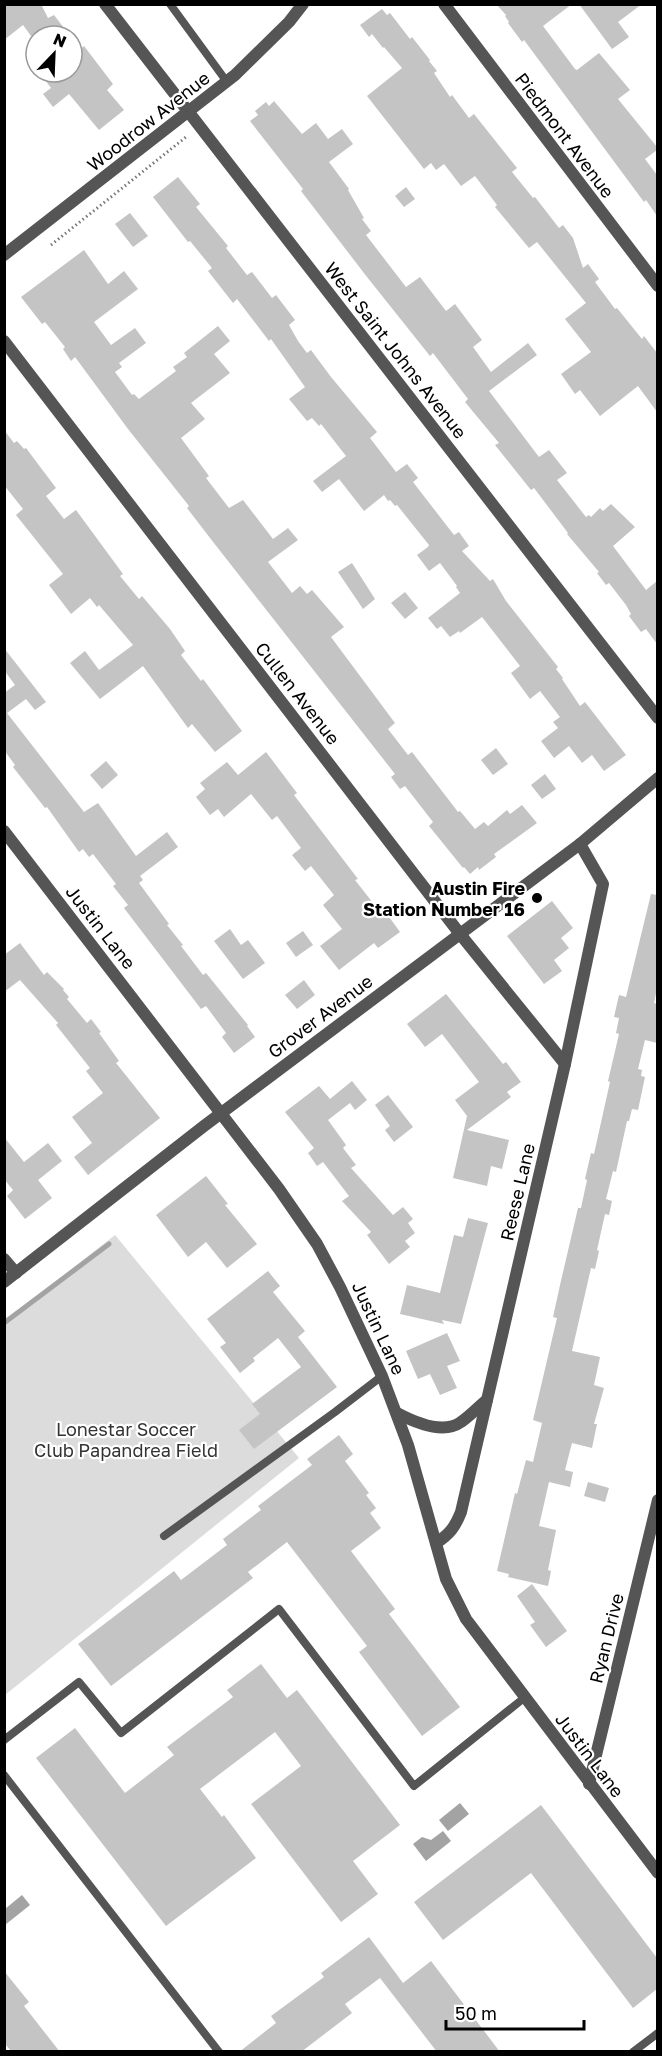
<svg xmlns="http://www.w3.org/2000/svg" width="662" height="2056" viewBox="0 0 662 2056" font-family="'Golos Text',sans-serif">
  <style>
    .green { fill: #dcdcdc }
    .water { fill: #a3a3a3 }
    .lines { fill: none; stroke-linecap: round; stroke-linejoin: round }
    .stream { stroke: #a3a3a3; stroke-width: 5 }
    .building { fill: #c4c4c4 }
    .path { stroke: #777; stroke-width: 3; stroke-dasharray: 1.5 3; stroke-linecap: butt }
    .service { stroke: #555; stroke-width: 8 }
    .minor { stroke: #555; stroke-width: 12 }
    .tertiary { stroke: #555; stroke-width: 12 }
    .poi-dot { fill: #000; stroke: #fff; stroke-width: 2 }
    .labels { text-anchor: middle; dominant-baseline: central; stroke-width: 4.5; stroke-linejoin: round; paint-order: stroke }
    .street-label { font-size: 18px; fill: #000; stroke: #fff }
    .poi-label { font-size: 18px; font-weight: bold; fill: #000; stroke: #fff; text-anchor: end }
    .park-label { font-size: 18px; fill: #333; stroke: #fff }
  </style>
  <rect width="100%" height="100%" fill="#fff"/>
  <!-- green -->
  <polygon class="green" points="115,1235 299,1458 5,1695 5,1321"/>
  <!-- water -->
  <g class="water">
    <polygon points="460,1803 469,1814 448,1831 439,1820"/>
    <polygon points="443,1831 451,1841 426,1861 413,1844 422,1837 431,1840"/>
    <polygon points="22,1895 30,1905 5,1925 5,1909"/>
  </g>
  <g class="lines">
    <!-- stream -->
    <polyline class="stream" points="4,1323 109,1244"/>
  </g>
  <!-- building -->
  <g class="building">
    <polygon points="4,4 41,4 48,18 54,15 70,36 31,36 23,25 4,40"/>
    <polygon points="496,4 572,4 543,26 575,69 577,70 599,53 630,90 618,99 657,147 657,150 645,159 657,175 657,216 646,200 644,202 524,40 522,42 508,23 509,22 505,16 506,15"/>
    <polygon points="579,4 642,4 618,22 629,37 612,49"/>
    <polygon points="382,9 387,15 390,13 410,39 412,37 430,60 429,61 437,71 434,73 450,97 452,95 469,118 474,114 517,168 512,172 533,198 535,197 559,228 563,225 573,238 583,268 588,264 599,279 595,282 615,309 617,308 642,339 644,336 657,353 657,412 638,386 600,416 580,390 575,394 561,374 591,352 565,319 586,303 537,242 529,248 495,207 497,205 475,176 461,186 444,164 436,170 431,163 424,169 367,96 402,68 384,47 383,48 372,34 369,37 360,25"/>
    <polygon points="84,46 113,84 107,90 124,110 99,130 69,94 53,107 43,94 51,88 39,72 72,72 72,56"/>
    <polygon points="274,101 302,134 316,123 328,139 342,129 353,144 329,162 349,189 348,190 364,218 362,219 371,231 366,235 406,287 420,277 446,311 455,304 482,340 473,347 491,372 528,343 537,355 489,391 539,457 549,450 567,473 557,480 586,517 589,515 591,517 600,508 603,511 611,504 635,527 613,546 646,590 657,581 657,644 646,629 641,632 629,616 631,614 626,605 609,583 606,585 597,573 599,572 567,534 568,533 534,488 531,490 495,445 499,443 465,402 468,399 433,353 430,356 367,277 301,191 303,189 250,121 258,115 255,111 266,102 269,106"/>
    <polygon points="178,177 200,204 196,207 228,246 226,248 247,275 252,272 272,298 276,295 295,320 289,325 298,341 307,353 311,350 331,377 377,432 370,438 396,472 407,464 418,478 413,482 454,535 459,532 469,546 462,551 490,581 493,579 506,601 558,667 556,669 563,678 562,679 580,706 585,702 626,755 604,771 592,755 582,763 569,746 554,758 541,741 558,728 553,722 560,717 540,691 530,699 511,673 520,666 482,617 460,633 459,631 450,637 441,626 437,629 428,618 460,593 456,587 457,586 440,563 429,571 417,555 428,547 429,545 397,505 395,506 390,500 388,501 384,495 364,511 339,479 322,492 313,481 346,456 321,424 319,426 312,418 307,421 289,399 305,387 271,339 269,341 237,299 233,303 208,271 212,268 190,241 188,242 153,197"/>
    <polygon points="406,187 415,199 404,207 395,196"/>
    <polygon points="130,213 148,236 133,247 115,224"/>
    <polygon points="84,250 108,284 124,271 138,289 94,322 111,345 135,328 146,343 119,363 122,367 115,372 132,395 134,394 139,399 176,371 173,367 187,357 184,353 218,326 230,341 214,354 230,373 191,403 205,419 181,438 209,476 206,478 229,508 243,500 273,539 288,528 298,540 268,562 292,593 300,586 307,594 312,590 344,627 331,637 395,723 388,729 408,755 412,752 458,812 460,811 475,829 484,822 488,826 507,810 510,814 522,805 537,823 494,854 496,857 479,870 478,867 470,874 464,867 463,868 429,826 433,822 405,786 400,789 391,777 395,774 210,538 187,508 189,506 128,429 75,357 71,361 63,349 65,347 45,322 42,324 21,297"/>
    <polygon points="4,430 14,443 17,441 24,449 26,448 56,488 46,496 64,519 76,510 123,574 120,576 139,599 142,596 170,629 185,651 181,655 201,681 203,679 242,731 215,752 192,724 188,728 143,666 100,699 70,663 85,651 99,670 133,645 99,605 97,607 90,598 71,614 49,585 63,574 16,515 23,509 4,485"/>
    <polygon points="352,563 375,599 363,609 338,572"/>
    <polygon points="405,592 418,608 405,619 391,603"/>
    <polygon points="4,648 46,702 35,710 26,699 7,713 84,812 98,803 136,856 167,832 178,847 140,876 143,880 139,883 169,924 167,925 183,945 181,946 203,975 206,973 248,1025 247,1026 255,1037 234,1053 222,1037 226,1033 206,1006 201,1009 124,908 128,905 113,886 116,884 93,854 89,857 83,849 79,852 47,807 45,808 13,767 15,765 4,750 4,693 15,685 4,670"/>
    <polygon points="496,748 508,764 493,775 481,760"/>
    <polygon points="266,752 297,793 294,795 358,879 355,880 384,917 387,914 400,932 378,948 374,943 339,970 320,946 342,929 323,905 334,895 311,866 305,871 292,855 301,848 277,816 272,820 251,794 224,817 218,809 210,815 196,797 205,789 200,783 227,762 238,775"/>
    <polygon points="106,761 118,775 102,789 90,775"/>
    <polygon points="545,774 556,789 542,799 531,785"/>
    <polygon points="651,894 657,895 657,988 654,1003 657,1004 657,1043 645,1040 638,1069 642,1070 641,1076 645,1077 638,1110 632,1109 629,1121 627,1121 616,1172 613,1171 606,1199 612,1201 609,1215 605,1214 597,1250 599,1251 595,1269 591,1268 572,1351 600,1357 594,1385 604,1388 594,1424 597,1424 592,1448 572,1443 565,1470 573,1472 570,1487 549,1482 539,1526 556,1530 548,1570 551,1571 548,1586 508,1577 509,1574 497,1571 515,1493 517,1494 526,1460 533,1462 542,1423 533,1420 557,1318 553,1317 560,1285 578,1208 581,1208 587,1180 585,1179 591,1153 594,1154 610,1082 608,1081 619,1034 616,1033 619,1018 614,1017 619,995 626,997"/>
    <polygon points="552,901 573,928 561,938 569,948 554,960 562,971 544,984 507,936"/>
    <polygon points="230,929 241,945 248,940 265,963 243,979 214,941"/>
    <polygon points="303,931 313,945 296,957 286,943"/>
    <polygon points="20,943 44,975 47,972 64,989 63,990 69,997 67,999 87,1023 91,1019 101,1032 99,1033 119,1061 116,1063 160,1118 88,1175 74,1157 92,1143 72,1117 103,1093 86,1071 90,1068 56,1025 58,1023 20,980 4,992 4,955"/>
    <polygon points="304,980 315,995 297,1009 285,995"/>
    <polygon points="446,994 503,1064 506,1062 521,1082 507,1092 511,1097 467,1130 509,1140 502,1169 491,1166 487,1186 453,1178 467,1116 455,1100 479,1082 442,1034 425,1047 407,1024"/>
    <polygon points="352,1081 367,1100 355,1110 350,1103 328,1120 346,1145 343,1148 356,1165 351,1168 393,1215 403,1207 413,1219 408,1223 415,1233 405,1241 410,1247 389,1264 367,1235 371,1232 342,1201 349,1196 323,1162 317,1166 308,1153 314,1148 285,1112 319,1086 330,1099"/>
    <polygon points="388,1095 413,1127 394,1142 385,1130 390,1126 375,1105"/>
    <polygon points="4,1137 24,1162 48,1143 62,1161 38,1180 52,1198 25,1219 7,1196 13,1190 4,1179"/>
    <polygon points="206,1176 228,1204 225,1205 257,1244 227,1268 206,1242 188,1257 156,1215"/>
    <polygon points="468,1218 488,1223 461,1324 442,1320 444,1324 400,1314 407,1285 440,1293 454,1235 463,1237"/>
    <polygon points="268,1271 280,1286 273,1292 305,1331 298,1337 337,1387 254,1449 239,1430 260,1414 252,1404 301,1367 278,1338 253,1358 255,1361 240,1373 220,1347 226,1343 207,1319"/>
    <polygon points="447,1333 460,1361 447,1366 457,1388 440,1395 430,1374 418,1379 406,1351"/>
    <polygon points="339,1435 353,1454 345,1461 369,1493 366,1495 376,1508 370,1513 381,1528 351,1551 395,1609 389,1614 460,1707 422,1736 359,1652 367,1646 287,1542 248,1572 253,1578 111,1686 78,1644 174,1571 181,1580 227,1545 223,1539 261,1510 258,1506 312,1465 307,1459"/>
    <polygon points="588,1482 609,1488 605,1502 584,1496"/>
    <polygon points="532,1584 567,1631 546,1647 530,1625 535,1622 517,1596"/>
    <polygon points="261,1664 287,1698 297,1690 400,1825 353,1861 378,1894 341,1922 251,1804 301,1766 275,1732 200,1789 222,1817 224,1815 256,1858 166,1926 36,1758 75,1728 125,1793 174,1755 167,1747 233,1697 227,1690"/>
    <polygon points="541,1805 657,1958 657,1989 633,2008 531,1873 443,1940 414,1902"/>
    <polygon points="369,1937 403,1983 431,1961 500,2052 437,2052 380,1978 345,2004 352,2013 301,2052 239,2052 276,2023 271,2016 324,1977 321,1973"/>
    <polygon points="4,1971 29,2002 24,2006 60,2052 12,2052 4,2043"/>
  </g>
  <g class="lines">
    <!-- path -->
    <polyline class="path" points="51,245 186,137"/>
    <!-- service -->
    <g class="service">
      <polyline points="170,4 227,82"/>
      <polyline points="164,1536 335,1412 382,1376"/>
      <polyline points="4,1740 79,1682 121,1733 279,1609 414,1786 524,1698"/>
      <polyline points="4,1775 219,2052"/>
      <polyline points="633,2052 658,2033"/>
    </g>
    <!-- minor -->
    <g class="minor">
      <polyline points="105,4 658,718"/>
      <polyline points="444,4 658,286"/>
      <polyline points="4,341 460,934 565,1064"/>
      <polyline points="4,1259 16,1273"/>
      <polyline points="4,1282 204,1126 580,844 658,778"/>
      <path d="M397,1413c17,9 46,22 64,9 9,-6 17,-15 26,-22"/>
      <path d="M436,1543c14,-9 19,-16 25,-31l104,-448 38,-180 -23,-40"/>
      <polyline points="589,1784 658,1500"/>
    </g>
    <!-- tertiary -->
    <g class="tertiary">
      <polyline points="4,255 235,75 289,22 303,4"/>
      <polyline points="4,831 279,1189 317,1244 340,1287 382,1376 408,1445 446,1579 466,1619 658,1873"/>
    </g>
  </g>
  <!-- markers -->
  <circle class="poi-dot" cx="537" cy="898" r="6"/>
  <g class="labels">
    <!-- street labels -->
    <g class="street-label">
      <text transform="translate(148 121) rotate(-38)">Woodrow Avenue</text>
      <text transform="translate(565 135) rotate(53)">Piedmont Avenue</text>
      <text transform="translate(396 350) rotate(52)">West Saint Johns Avenue</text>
      <text transform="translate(298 693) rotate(52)">Cullen Avenue</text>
      <text transform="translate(101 927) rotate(52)">Justin Lane</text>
      <text transform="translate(320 1016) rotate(-37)">Grover Avenue</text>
      <text transform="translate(517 1192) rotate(-77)">Reese Lane</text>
      <text transform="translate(379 1328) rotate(65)">Justin Lane</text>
      <text transform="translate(606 1638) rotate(-76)">Ryan Drive</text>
      <text transform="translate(590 1755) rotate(53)">Justin Lane</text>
    </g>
    <!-- poi labels -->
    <g class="poi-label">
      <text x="525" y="888">Austin Fire<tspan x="525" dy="21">Station Number 16</tspan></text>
    </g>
    <!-- park labels -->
    <g class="park-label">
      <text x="126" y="1429">Lonestar Soccer<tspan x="126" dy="21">Club Papandrea Field</tspan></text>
    </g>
  </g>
  <!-- border -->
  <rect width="662" height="2056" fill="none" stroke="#000000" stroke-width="12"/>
  <!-- north arrow -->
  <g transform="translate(54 54) rotate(23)"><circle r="28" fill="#ffffff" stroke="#999999" stroke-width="1.5"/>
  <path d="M0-4.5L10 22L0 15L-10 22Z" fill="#000000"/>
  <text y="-9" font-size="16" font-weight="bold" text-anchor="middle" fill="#000000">N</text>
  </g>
  <!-- scale -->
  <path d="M446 2020v9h138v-9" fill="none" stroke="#000000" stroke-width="3"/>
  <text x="455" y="2020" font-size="18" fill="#000000" stroke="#ffffff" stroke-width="4.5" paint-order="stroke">50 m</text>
</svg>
